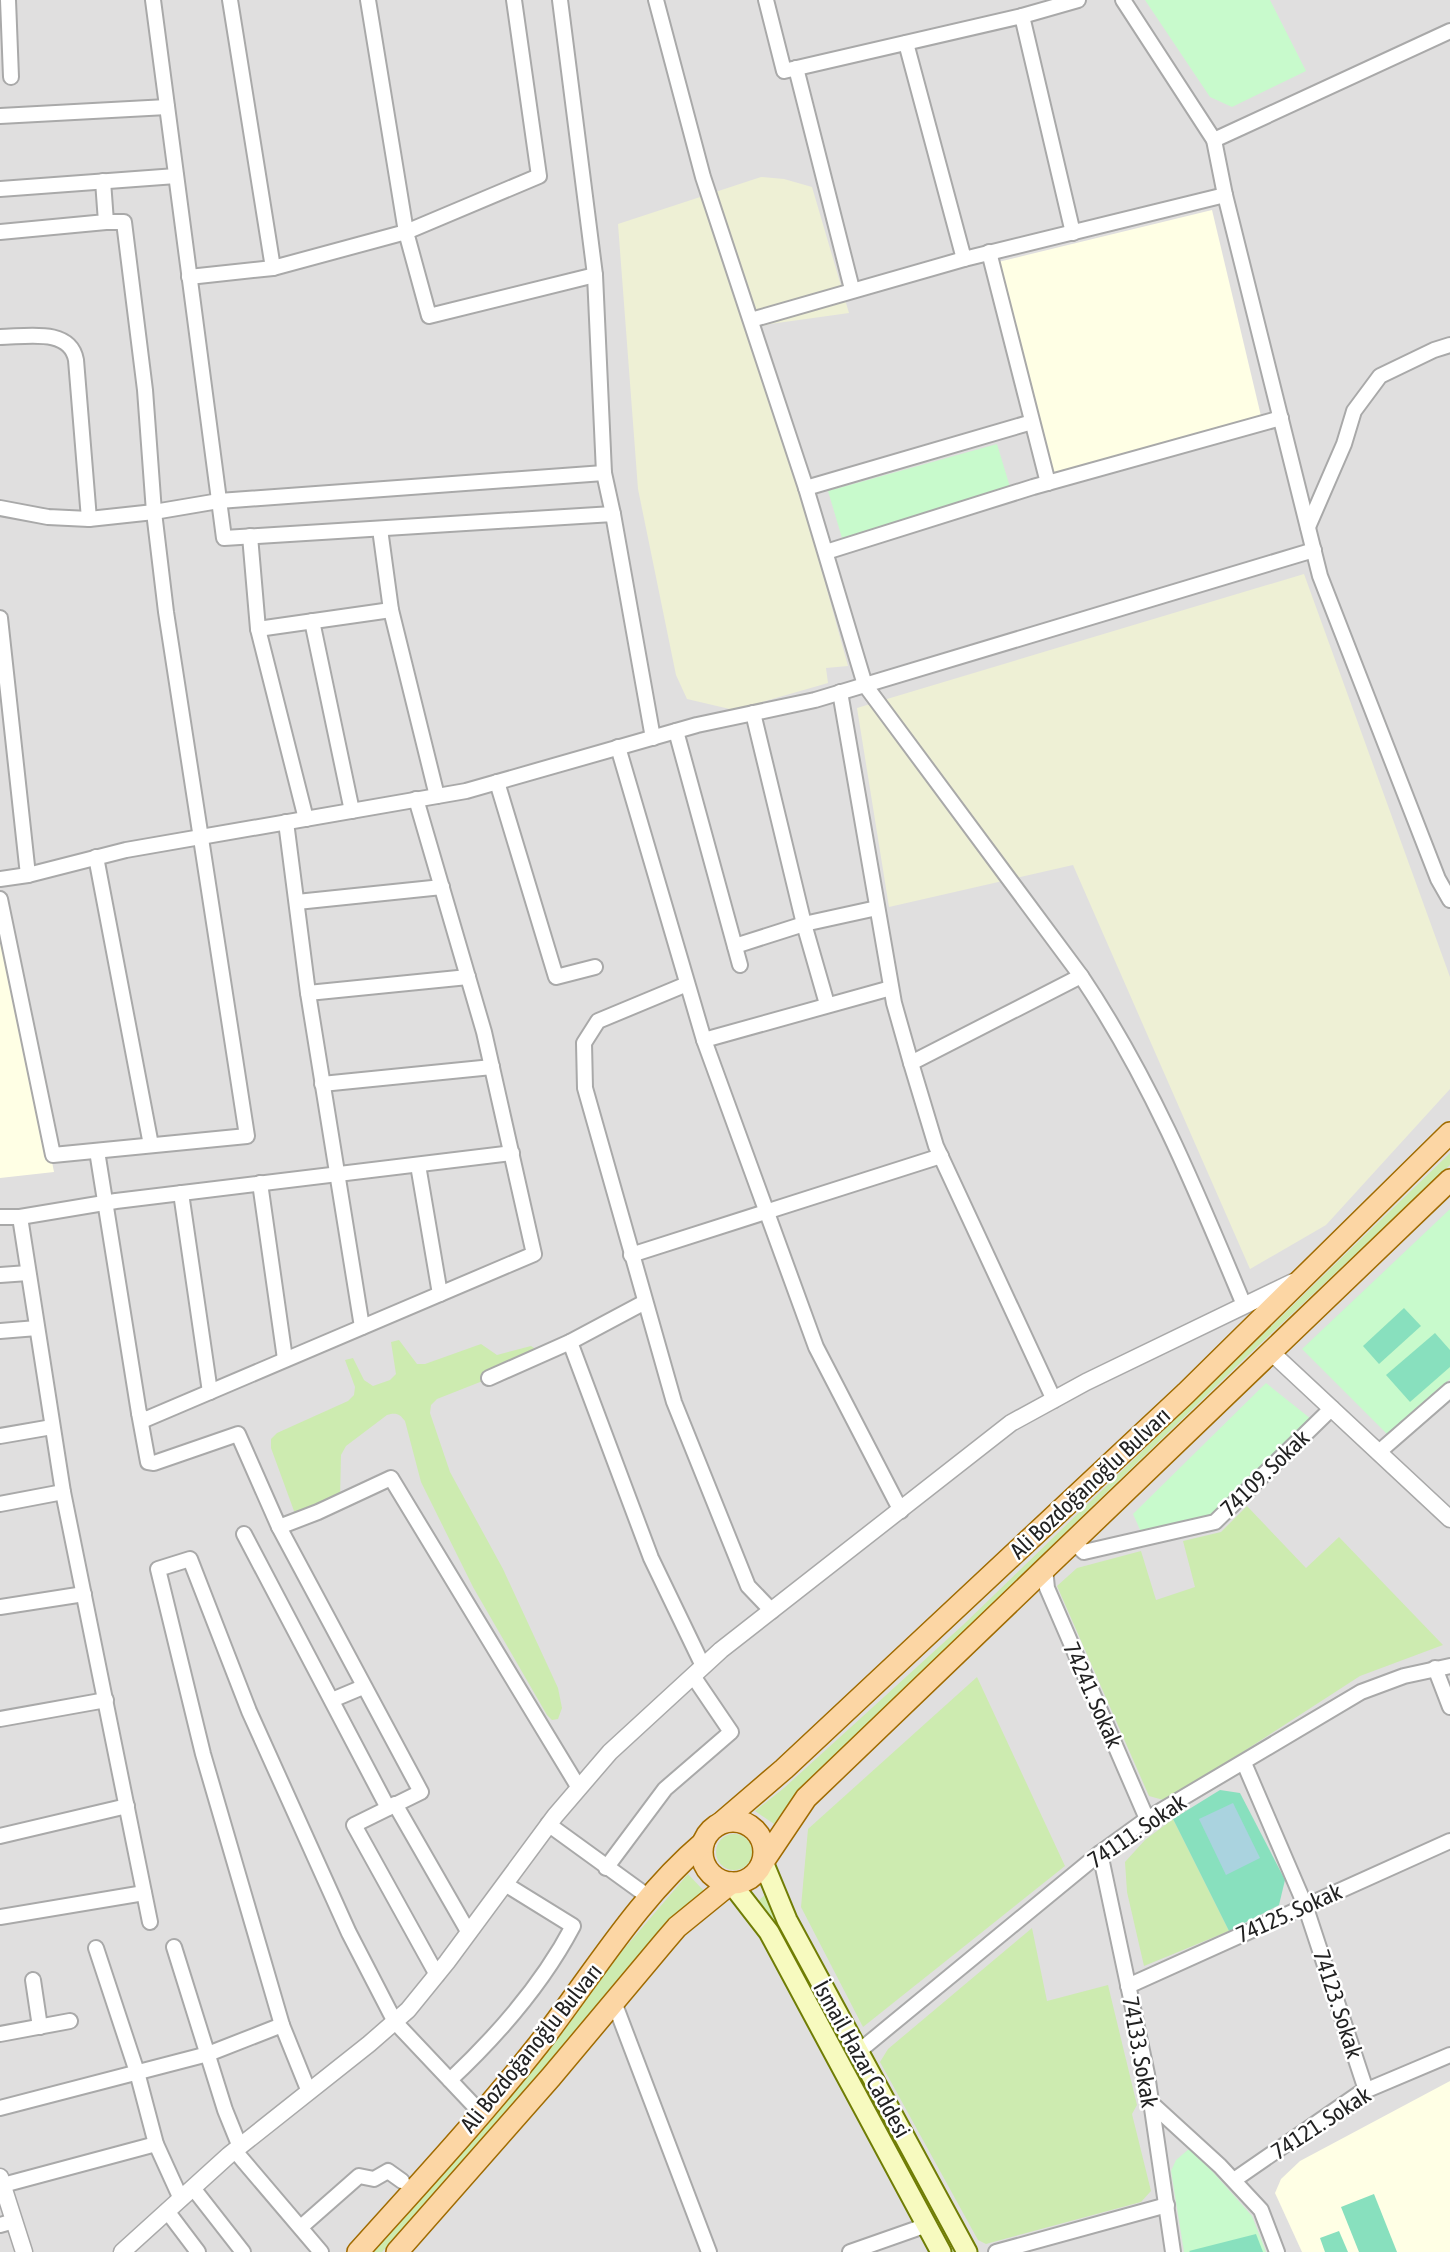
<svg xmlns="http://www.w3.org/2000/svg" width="1450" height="2252" viewBox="0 0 1450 2252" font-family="'Asap Condensed',sans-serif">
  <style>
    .residential { fill: #e0dfdf }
    .education { fill: #ffffe5 }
    .farmland { fill: #eef0d5 }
    .grass { fill: #cdebb0 }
    .park { fill: #c8facc }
    .pitch { fill: #88e0be }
    .water { fill: #aad3df }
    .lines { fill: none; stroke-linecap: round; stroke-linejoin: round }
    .minor-casing { stroke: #a9a9a9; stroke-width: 18 }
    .tertiary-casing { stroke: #a9a9a9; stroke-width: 19 }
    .secondary-casing { stroke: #707d05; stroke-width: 23 }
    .primary-casing { stroke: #a06b00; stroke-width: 24 }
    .minor { stroke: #fff; stroke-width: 14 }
    .tertiary { stroke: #fff; stroke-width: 16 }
    .secondary { stroke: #f7fabf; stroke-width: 19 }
    .primary { stroke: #fcd6a4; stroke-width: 21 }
    .labels { text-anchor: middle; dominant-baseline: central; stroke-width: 5; stroke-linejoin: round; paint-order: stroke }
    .street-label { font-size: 23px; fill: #222; stroke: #fff }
  </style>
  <rect width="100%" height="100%" fill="#f2efe9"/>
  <!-- residential -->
  <rect class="residential" x="0" y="0" width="1450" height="2252"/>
  <!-- education -->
  <g class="education">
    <polygon points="1212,210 1261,416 1053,477 998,262"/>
    <polygon points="0,909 2,909 54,1172 0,1178"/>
    <polygon points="1450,2081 1450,2252 1302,2252 1275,2193 1281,2179 1300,2161"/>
  </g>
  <!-- farmland -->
  <g class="farmland">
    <polygon points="761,177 784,179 812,187 849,313 770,324 755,328 848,666 826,668 828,683 734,710 687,699 676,675 638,489 618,224"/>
    <polygon points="1304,574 1450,977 1450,1089 1326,1225 1250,1269 1073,865 889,907 857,708"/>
  </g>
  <!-- grass -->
  <g class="grass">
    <polygon points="1450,1153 1450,1165 1243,1360 794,1796 774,1824 755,1811 784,1788 963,1625"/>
    <path d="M399,1340l18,24h8l56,-20 16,11 34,-9 15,10 -109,43 -6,6 -1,8 20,59 53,97 55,119 4,20 -4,11 -6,1 -5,-5 -74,-128 -52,-105 -16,-61c-5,-7 -9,-9 -18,-6l-41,31 -5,9 -1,44 -43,18 -3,-6 -23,-63v-9l6,-6 71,-32 6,-6 1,-8 -10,-27 8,-2 11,22 9,6 17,-6 6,-6 -5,-32z"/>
    <polygon points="1247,1506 1306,1568 1339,1537 1443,1645 1360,1676 1167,1801 1149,1796 1057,1586 1077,1568 1141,1551 1156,1600 1195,1587 1183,1541 1221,1532"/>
    <polygon points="977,1677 1065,1866 863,2027 801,1907 808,1829"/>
    <polygon points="1173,1819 1229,1931 1144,1966 1127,1892 1125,1862 1145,1840"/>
    <circle cx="734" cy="1852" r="18"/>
    <path d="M688,1874l16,17c-68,59 -122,133 -180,203 -45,54 -95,105 -142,158h-9l110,-123 83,-101 34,-51z"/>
    <polygon points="767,1893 780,1926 954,2252 951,2252 757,1902"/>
    <polygon points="1032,1928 1047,2001 1108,1985 1137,2105 1132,2114 1151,2191 1141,2202 986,2244 978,2240 880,2062 888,2049"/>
  </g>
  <!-- park -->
  <g class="park">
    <polygon points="1145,0 1270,0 1306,71 1232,107 1210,97"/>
    <polygon points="997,444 1010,487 842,538 828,491"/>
    <polygon points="1450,1209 1450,1379 1387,1434 1302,1349"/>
    <polygon points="1266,1383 1311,1419 1211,1519 1141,1532 1133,1514"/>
    <polygon points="1189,2149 1212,2171 1252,2216 1266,2252 1184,2252 1171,2171 1176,2160"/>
  </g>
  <!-- pitch -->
  <g class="pitch">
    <polygon points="1404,1308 1421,1326 1379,1364 1363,1346"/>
    <polygon points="1435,1333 1450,1350 1450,1367 1410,1402 1386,1375"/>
    <polygon points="1220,1790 1240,1793 1285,1880 1279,1905 1229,1931 1173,1819"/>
    <polygon points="1374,2194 1397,2252 1359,2252 1341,2207"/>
    <polygon points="1339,2231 1348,2252 1325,2252 1320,2238"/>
    <polygon points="1256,2234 1263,2252 1190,2252 1189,2251"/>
  </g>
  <!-- water -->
  <polygon class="water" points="1233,1803 1260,1858 1226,1875 1199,1819"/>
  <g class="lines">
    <defs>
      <g id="minor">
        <polyline points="8,0 11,77"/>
        <polyline points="153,0 224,538 613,514 653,738"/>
        <polyline points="230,0 273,268 406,232 368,0"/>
        <polyline points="514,0 539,176 406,232 429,316 595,275"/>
        <polyline points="560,0 595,275 604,473 613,514"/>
        <path d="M656,0l47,177 103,311 59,197 216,291c70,104 115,214 163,329"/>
        <polyline points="766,0 784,71 1022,16 1073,233"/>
        <polyline points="1123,0 1214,140 1225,195 1320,576 1438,879 1450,900"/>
        <polyline points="1022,16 1078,0"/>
        <polyline points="906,43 964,259 1225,195"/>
        <polyline points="796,68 852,289"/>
        <polyline points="0,116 167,107"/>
        <polyline points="1214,140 1450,31"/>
        <polyline points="0,189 176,176"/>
        <polyline points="0,232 106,222 103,181"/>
        <polyline points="989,252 1048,483"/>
        <polyline points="189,277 273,268"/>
        <polyline points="751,320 964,259"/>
        <path d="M0,337c25,0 70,-10 76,23l13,159"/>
        <polyline points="806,488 1032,422"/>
        <polyline points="0,508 48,517 89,519 154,512 219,501 604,473"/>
        <polyline points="1308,527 1344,444 1354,411 1380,376 1434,350 1450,345"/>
        <polyline points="380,529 391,610 437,796"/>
        <polyline points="250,536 258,629 306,819"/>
        <polyline points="826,552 1033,487 1281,418"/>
        <polyline points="0,618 28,875"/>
        <polyline points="312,621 352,811"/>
        <polyline points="258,629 391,610"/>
        <polyline points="840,692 894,1003 911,1063 936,1146 1054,1400"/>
        <polyline points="753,713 804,924 827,1004"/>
        <polyline points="676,731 740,965"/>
        <polyline points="618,747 704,1040 816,1347 901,1511"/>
        <polyline points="497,782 556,977 595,967"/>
        <polyline points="286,822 308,993 362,1327"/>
        <polyline points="96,857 151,1145"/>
        <polyline points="0,879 28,875 126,850 466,791 697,725 815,700 1314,550"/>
        <polyline points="0,899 53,1155 247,1136 166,612 154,512 145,390 124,222 106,222"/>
        <polyline points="297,902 442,887"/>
        <polyline points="735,946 804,924 877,908"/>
        <polyline points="687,984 598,1021 584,1043 585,1088 674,1402 748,1586 772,1611"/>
        <polyline points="308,993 468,977"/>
        <polyline points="704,1040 891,988"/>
        <polyline points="911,1063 1081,976"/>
        <polyline points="322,1084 492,1067"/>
        <polyline points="97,1151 139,1413 144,1420 534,1254 484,1032 416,799"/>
        <polyline points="418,1165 440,1294"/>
        <polyline points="260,1183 285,1359"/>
        <polyline points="181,1193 210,1392"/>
        <polyline points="0,1217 20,1217 116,1201 512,1153"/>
        <polyline points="20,1217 63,1492 150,1922"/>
        <polyline points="631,1255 941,1156"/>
        <polyline points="0,1275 28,1273"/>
        <polyline points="0,1331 37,1328"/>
        <polyline points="570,1342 651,1558 703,1666"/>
        <polyline points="489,1378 570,1342 645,1302"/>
        <polyline points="139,1413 148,1462 154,1463 238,1434 279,1527 421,1792 354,1825 437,1975"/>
        <polyline points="0,1436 52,1427"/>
        <polyline points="1380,1451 1450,1390"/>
        <polyline points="0,1504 63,1492"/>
        <polyline points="279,1527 318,1512 391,1478 579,1788"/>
        <polyline points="244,1534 388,1808"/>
        <polyline points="1073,1542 1084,1552 1215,1522 1332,1408"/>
        <polyline points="1045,1569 1047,1588 1147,1819"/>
        <polyline points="0,1607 84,1594"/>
        <polyline points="1435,1668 1450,1707"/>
        <polyline points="332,1700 363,1687"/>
        <polyline points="0,1719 106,1700"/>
        <polyline points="1244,1763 1305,1905 1366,2090"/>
        <polyline points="395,1804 469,1933"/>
        <polyline points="548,1824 650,1898"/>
        <polyline points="0,1836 127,1806"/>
        <polyline points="1100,1853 1147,2074 1173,2252"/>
        <polyline points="606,1868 665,1789 731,1732 693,1676"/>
        <polyline points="0,1917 144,1893"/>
        <polyline points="174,1947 225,2110 240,2147"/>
        <polyline points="96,1948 137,2072 156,2144 181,2199"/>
        <polyline points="33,1980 40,2027"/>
        <polyline points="1128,1986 1450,1841"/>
        <polyline points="614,2002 709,2252"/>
        <polyline points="0,2034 70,2021"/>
        <polyline points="858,2052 1100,1853 1147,1819 1361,1692 1404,1676 1450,1666"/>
        <path d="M450,2080c48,-45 92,-95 123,-154l-68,-42"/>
        <polyline points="309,2092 282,2025 203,1754 158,1569 190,1559 249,1711 349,1933 395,2022 480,2112"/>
        <polyline points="1151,2103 1220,2166 1261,2210 1277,2252"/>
        <polyline points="0,2108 208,2054 282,2025"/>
        <polyline points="235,2151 321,2252"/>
        <polyline points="1234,2180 1360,2093 1450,2055"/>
        <polyline points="3,2185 156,2144"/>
        <polyline points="193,2188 243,2252"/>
        <polyline points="167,2211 198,2252"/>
        <polyline points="0,2225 14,2221"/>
        <polyline points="301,2227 359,2176 374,2179 388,2171 402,2181"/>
        <polyline points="850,2252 927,2225"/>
        <polyline points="996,2252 1167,2205"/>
      </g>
      <g id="tertiary">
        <polyline points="1271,1352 1450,1519"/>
        <polyline points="0,2177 24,2252"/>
        <polyline points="122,2252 229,2155 369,2044 408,2010 447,1962 555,1816 610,1752 721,1650 1011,1423 1086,1382 1293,1282"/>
      </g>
      <g id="secondary">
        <polyline points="763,1862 787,1920 967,2252"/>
        <polyline points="731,1883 769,1932 941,2252"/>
      </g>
      <g id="primary">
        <circle cx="733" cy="1852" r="31"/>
        <polyline points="721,1823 784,1769 1186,1393 1450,1133"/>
        <polyline points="763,1862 806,1798 1450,1180"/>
        <path d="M358,2252c61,-68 125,-137 181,-208 53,-68 98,-145 164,-201"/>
        <polyline points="397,2252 551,2077 665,1941 677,1927 731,1883"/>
      </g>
    </defs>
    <!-- minor casing -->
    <use href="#minor" class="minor-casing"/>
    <!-- tertiary casing -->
    <use href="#tertiary" class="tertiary-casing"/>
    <!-- secondary casing -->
    <use href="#secondary" class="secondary-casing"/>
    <!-- primary casing -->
    <use href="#primary" class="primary-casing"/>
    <!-- minor -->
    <use href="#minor" class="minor"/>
    <!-- tertiary -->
    <use href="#tertiary" class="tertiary"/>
    <!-- secondary -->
    <use href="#secondary" class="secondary"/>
    <!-- primary -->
    <use href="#primary" class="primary"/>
  </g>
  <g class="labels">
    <!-- street labels -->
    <g class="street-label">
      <text transform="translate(1265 1473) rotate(-44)">74109. Sokak</text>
      <text transform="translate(1090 1483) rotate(-43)">Ali Bozdoğanoğlu Bulvarı</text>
      <text transform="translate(1093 1695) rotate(66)">74241. Sokak</text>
      <text transform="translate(1137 1831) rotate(-34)">74111. Sokak</text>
      <text transform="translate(1289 1913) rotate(-24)">74125. Sokak</text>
      <text transform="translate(1338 2004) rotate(72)">74123. Sokak</text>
      <text transform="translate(531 2048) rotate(-51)">Ali Bozdoğanoğlu Bulvarı</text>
      <text transform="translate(1140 2052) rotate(80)">74133. Sokak</text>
      <text transform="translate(862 2059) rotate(61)">İsmail Hazar Caddesi</text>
      <text transform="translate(1321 2123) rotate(-33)">74121. Sokak</text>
    </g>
  </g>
</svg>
